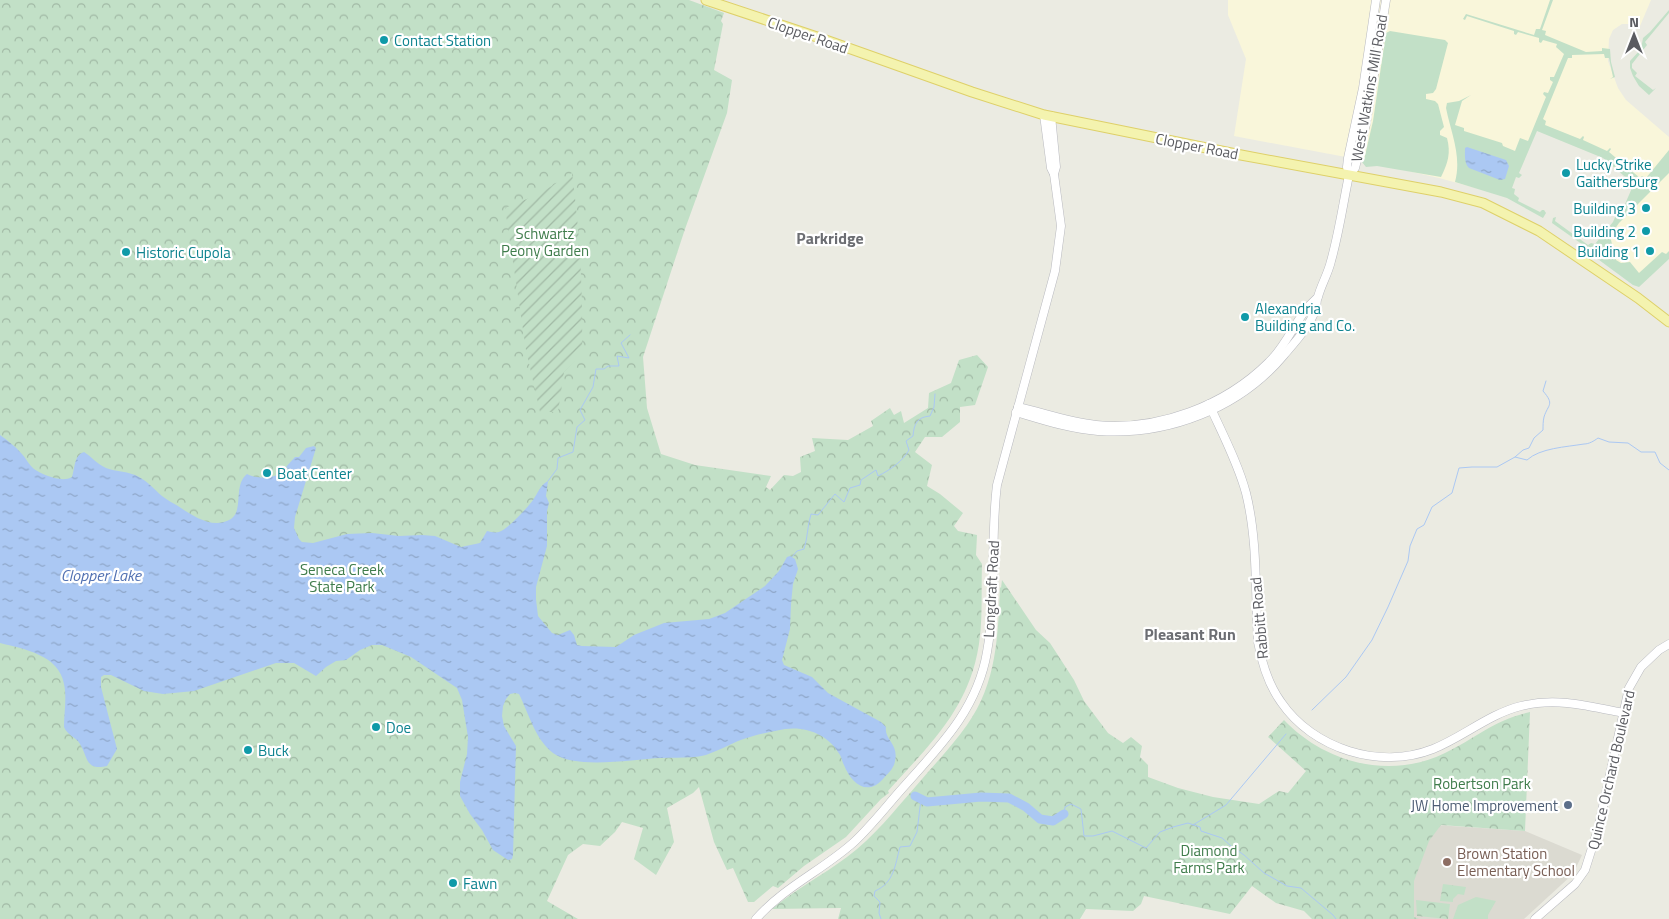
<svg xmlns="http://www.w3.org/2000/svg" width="1669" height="919" viewBox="0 0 1669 919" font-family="'Titillium Web',sans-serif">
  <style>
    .commercial { fill: #f9f6da }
    .education { fill: #dbdad1 }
    .grass { fill: #c2e0c7 }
    .forest { fill: url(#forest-crowns) }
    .garden { fill: url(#garden-furrows) }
    .water { fill: url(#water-ripples) }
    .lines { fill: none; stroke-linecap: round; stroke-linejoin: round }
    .stream { stroke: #abc8f3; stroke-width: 1 }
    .river { stroke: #abc8f3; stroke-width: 9 }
    .secondary-casing { stroke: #b8b9bf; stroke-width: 9 }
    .primary-casing { stroke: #ded069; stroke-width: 11 }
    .secondary { stroke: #fff; stroke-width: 8 }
    .primary { stroke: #f4f3af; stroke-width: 9 }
    .culture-dot { fill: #0f9aa8; stroke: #fff; stroke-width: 2 }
    .service-dot { fill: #5c6f8a; stroke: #fff; stroke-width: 2 }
    .education-dot { fill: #8d6e63; stroke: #fff; stroke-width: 2 }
    .labels { text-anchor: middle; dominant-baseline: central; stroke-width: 4.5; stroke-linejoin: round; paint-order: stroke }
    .street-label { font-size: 15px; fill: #5b5c61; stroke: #fff }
    .culture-label { font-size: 15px; fill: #0d838f; stroke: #fff; text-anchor: start }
    .park-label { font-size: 15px; fill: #3f7c4b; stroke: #fff }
    .service-label { font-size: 15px; fill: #4e5e75; stroke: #fff; text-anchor: end }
    .education-label { font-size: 15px; fill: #785e54; stroke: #fff; text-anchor: start }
    .neighbourhood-label { font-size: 16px; font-weight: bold; fill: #6c6e73; stroke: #fff }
    .water-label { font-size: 16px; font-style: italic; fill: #5171b2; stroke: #fff }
  </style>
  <defs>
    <pattern id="forest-crowns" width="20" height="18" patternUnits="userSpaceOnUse" patternTransform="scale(1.25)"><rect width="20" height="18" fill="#c2e0c7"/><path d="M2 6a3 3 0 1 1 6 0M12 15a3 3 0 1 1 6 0" fill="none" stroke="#a1b9a5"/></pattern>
    <pattern id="garden-furrows" width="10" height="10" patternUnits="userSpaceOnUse" patternTransform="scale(1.25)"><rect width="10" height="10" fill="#c2e0c7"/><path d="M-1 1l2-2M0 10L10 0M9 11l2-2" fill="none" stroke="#a1b9a5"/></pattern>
    <pattern id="water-ripples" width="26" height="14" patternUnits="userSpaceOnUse" patternTransform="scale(1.25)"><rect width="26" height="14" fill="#abc8f3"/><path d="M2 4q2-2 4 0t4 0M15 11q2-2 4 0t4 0" fill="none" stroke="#8ea6c8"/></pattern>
  </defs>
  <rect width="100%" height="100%" fill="#ebebe2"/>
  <!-- commercial -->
  <polygon class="commercial" points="1228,0 1651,0 1640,26 1632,24 1622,24 1613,30 1609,39 1608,61 1618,88 1626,100 1669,137 1669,257 1639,285 1590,250 1646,188 1600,151 1535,127 1505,196 1439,178 1351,158 1234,136 1246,59 1228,15"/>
  <!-- education -->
  <polygon class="education" points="1332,818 1525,831 1582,855 1573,874 1524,919 1400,919"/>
  <!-- grass -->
  <g class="grass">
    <path d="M1550,0h3l-11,30 4,1 -1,4 41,17 16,-1v-3l8,1 1,13 4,15 -5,2 3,-2 -4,-19h-4l-1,-4 -32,1v3h-4l-25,61 3,2 -1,4 35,14 3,-3 1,1 -1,3 24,11 3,-3 1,1 -2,3 31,26 2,-2 4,2 23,-28v23l-50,50 -9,13 6,24 5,3 9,-1 9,11 23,-21 4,2 3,-3v8l-30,28 -6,-2 -38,-28 -9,-10 -34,-24 1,-5 3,-1 -1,4 33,24 3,-2 4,1 18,-22 5,-12 4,1 10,-23 -3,-2 1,-5 -27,-23 -66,-27 -18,42 3,2 -3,3 -3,-1 -4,11 3,1 -1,5 5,4 -1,3 22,11 2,-2h2l2,3 -3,5 -36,-20 -52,-16c7,-26 -4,-49 -9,-74l1,-5 12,-2 12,-6 -9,6 -7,24 9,3v3l38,12 1,3 12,5 5,-13 8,3 18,-44 -3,-3 1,-2 4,1 5,-11 -3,-2v-3h4l10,-23 -8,-7 1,-3 -14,-4 -2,3 -2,-1v-4l-21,-6 -2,3 -2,-1v-3l-47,-15 -2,4 -2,-1 3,-5 68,21 2,-6h4z"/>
    <polygon points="1669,10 1669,13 1645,42 1647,45 1632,64 1632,68 1637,73 1635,76 1653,90 1656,88 1649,95 1639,86 1633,76 1630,68 1630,61 1641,49 1643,38 1650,32"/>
    <path d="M1390,31l55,9 3,3 -12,46 -3,4 -7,1v5l9,2 3,3 6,23 -4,4v4l7,3c4,15 1,25 -6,39l-64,-11 -11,1 -4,-5 2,-2 9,-39 13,-88z"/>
    <polygon points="1476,897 1496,901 1488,915 1488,919 1453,919 1458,905"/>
  </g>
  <!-- forest -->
  <g class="forest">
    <path d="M0,0h689l35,13 -3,8 2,3 -9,46 18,10 -5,33 -42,116 -42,128 4,51 14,46 34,11 76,11 -5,11 4,3 14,-15 9,1 8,-4 -1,-15 15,-6 -3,-13 36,2 25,-14 -2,-5 19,-13 4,7 7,-4 3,12 24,-15 1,-15 22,-10 8,-23 18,-5 11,12 -13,38 -15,2v15l-18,15h-17l-10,15 17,13 -5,21 13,8 23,19 -9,13 4,5 19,4 -1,20 6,9c-1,26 1,54 -3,80 -10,65 -49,100 -91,147l1,2 -8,6 -35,38 -42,29 -26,22 -5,-2 -19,16h-6l-15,-34 -6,2 -13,-28 -15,-55 -6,6 -26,15 7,34 -18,33 -22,-16 9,-31 -21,-6 -7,10 -15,14 -17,-2 -15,11 -21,46 31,18h-578z"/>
    <path d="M1002,580l34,50 14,13 24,37 10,21 24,32 15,10 8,-6 11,9 -2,11 8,8v12l30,11 35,9 46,7 20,-13 9,2 18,-22 -38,-34 16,-17c41,43 106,60 161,33 31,-15 49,-33 85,-41l-5,119 -84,-6 -12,16 -15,40v36l5,2h-107l-8,-8 -28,-8 -24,-17 -22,28 -86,-18 -3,8 -8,7 -47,-2 -6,10h-242l3,-11 -69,1c24,-20 51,-34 75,-52 27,-20 47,-46 69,-71 17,-20 36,-40 51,-61 30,-42 31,-90 33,-138l1,1z"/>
    <polygon points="1443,884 1466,887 1464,895 1458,894 1453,899 1453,902 1440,901"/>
    <polygon points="1416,900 1450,904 1448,919 1417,916"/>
  </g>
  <!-- garden -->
  <path class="garden" d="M572,173c8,60 11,120 10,180l-18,19 -6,40h-18l-14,-62 -21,-142 34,-14z"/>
  <!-- water -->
  <g class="water">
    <path d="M1467,147l39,13 3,6 -4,13 -5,1 -31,-12c-5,-5 -4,-13 -4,-20z"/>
    <path d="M0,435c8,6 15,11 21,18 5,5 8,12 13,16 9,6 28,14 38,8 3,-9 2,-22 12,-25 8,5 13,12 22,16 10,4 23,3 33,9 9,5 15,12 23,19 5,4 11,7 16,10 15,10 35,24 53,13 13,-9 2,-34 16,-45 11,6 31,4 41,-5l-2,-2 9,-10h4l7,-9 8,-2 2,2 -21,69 -1,11 5,11 3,3 11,1 34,-9 25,-1 27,3 23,-1 13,1 26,11 19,-4 7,-12c4,1 8,2 12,1 8,-2 29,-25 34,-32 5,-7 7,-15 15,-19l-2,15 3,7 -2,8v35l-11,41v12l2,17 14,17 6,2 12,-5 4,5 3,10 5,1 34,1 18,-12 30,-12 45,-4 16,-6 40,-27 14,-15 8,-14 3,-1 5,3 3,10 -5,15 -2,20 -1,25 -8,31 2,5 28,12 16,16 53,29 5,5c-2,13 13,17 9,34 -1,8 -8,13 -12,18 -16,18 -32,4 -39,-14 -2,-3 -2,-7 -4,-10 -11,-20 -33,-29 -55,-26 -16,3 -32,6 -47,12 -11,5 -21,10 -32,14 -14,4 -30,2 -45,3 -28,1 -85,12 -108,-5 -18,-14 -24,-39 -34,-59l-4,-1 -5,1 -4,5 -3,7 -1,10 2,10 12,20 -3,109 -1,4 -4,1 -15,-10 -11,-20 -12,-16 -10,-18v-14l7,-28 1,-17 -6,-37 -5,-12 -46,-31 -29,-12h-10l-12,5 -14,10 -10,1 -10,6 -10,9 -22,-13h-18l-82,28 -31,3 -19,-3 -33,-16h-7l-3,2v10l16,62 -10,17c-22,5 -19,-9 -27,-22 -4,-7 -13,-9 -16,-17 0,-14 3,-29 0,-43 -5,-29 -40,-35 -64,-41z"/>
  </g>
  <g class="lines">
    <!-- stream -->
    <g class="stream">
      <path d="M1515,457l8,-7 6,-2 5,-10 9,-8c0,-4 0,-9 1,-13 4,-13 11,-12 -1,-26l3,-10"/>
      <polyline points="548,481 557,469 558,458 573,452 577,427 585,420 580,410 593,387 596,369 604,369 608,366 619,366 617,356 629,358 621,343 630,335"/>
      <path d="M792,557l5,-6 7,-2c4,-12 3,-22 7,-35l7,1 17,-21 9,8 6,-14 10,-3 1,-5 15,-10 2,6c12,-6 25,-15 31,-26l-3,-9 7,-5c1,-12 4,-19 17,-20l4,-9 1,-13"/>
      <path d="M1312,710l34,-33 26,-37 16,-33 20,-46 2,-15 7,-17 7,-4 8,-18 20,-14 7,-25 13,-1h25l18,-10 12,3c13,-12 39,-13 57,-16 5,0 10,-3 14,-6l11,4 19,1 13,9h14l5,11 9,7"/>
      <polyline points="1064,814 1065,807 1071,804 1081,809 1084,836 1093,836 1112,831 1146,848 1160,832 1173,827 1188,823 1200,827 1201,831 1222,838 1231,846 1244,855 1264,873 1287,886 1301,888 1333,915 1336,919"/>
      <polyline points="1193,825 1226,805 1286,734"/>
      <path d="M881,919l-2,-6 1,-11 -6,-6 1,-5c19,-8 20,-26 25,-44l10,-1 7,-14 4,-33"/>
    </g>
    <!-- river -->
    <polyline class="river" points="915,796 927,802 981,797 1009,798 1026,807 1040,819 1053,821 1064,814"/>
    <defs>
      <g id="secondary">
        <polyline points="1044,115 1051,168 1054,174"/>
        <polyline points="1349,175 1355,168 1366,124 1386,0"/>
        <path d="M1209,404c13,29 29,59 37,89 12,48 9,100 12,149 4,22 10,42 23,60 32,47 99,68 152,47 30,-12 56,-35 88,-43 35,-9 68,0 102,7"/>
        <path d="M1018,407c26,6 51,15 78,18 62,6 129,-19 173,-63 19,-18 28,-47 48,-64"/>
        <path d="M1016,412c27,8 54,17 82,19 69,5 141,-22 186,-76 12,-14 26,-29 32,-47 1,-4 0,-8 2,-11 3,-12 10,-23 13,-36 8,-28 12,-57 18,-86l-2,-8 1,-9 15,-70 13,-88"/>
        <path d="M756,919c28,-32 67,-49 98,-77 17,-16 31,-34 46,-51 38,-43 77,-80 87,-139 10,-54 3,-112 10,-167l58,-214 6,-45 -7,-52 2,-7 -5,-51"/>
        <polyline points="1535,919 1575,884 1585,870 1598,829 1629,688 1641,667 1659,650 1669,644"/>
      </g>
      <polyline id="primary" points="706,0 820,38 972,92 1044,115 1241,155 1441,192 1483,203 1539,231 1638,298 1669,322"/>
    </defs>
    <!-- secondary casing -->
    <use href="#secondary" class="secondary-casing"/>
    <!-- primary casing -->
    <use href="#primary" class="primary-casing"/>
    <!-- secondary -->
    <use href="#secondary" class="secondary"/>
    <!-- primary -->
    <use href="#primary" class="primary"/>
  </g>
  <!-- markers -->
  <g class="culture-dot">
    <circle cx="384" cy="40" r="5"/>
    <circle cx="1566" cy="173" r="5"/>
    <circle cx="1646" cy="208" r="5"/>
    <circle cx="1646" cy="231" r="5"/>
    <circle cx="1650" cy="251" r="5"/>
    <circle cx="126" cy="252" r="5"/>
    <circle cx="1245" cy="317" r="5"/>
    <circle cx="267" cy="473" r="5"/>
    <circle cx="376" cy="727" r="5"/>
    <circle cx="248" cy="750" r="5"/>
    <circle cx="453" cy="883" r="5"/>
  </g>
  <circle class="service-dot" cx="1568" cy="805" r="5"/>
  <circle class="education-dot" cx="1447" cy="862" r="5"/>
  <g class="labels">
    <!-- street labels -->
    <g class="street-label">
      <text transform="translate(808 35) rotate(19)">Clopper Road</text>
      <text transform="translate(1369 88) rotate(-80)">West Watkins Mill Road</text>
      <text transform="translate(1197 146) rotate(11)">Clopper Road</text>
      <text transform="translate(991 589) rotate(-87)">Longdraft Road</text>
      <text transform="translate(1259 618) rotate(-95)">Rabbitt Road</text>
      <text transform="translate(1611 770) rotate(-77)">Quince Orchard Boulevard</text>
    </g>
    <!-- culture labels -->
    <g class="culture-label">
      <text x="394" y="40">Contact Station</text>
      <text x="1576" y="164">Lucky Strike<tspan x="1576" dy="17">Gaithersburg</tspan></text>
      <text x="1636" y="208" text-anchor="end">Building 3</text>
      <text x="1636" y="231" text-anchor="end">Building 2</text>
      <text x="1640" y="251" text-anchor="end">Building 1</text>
      <text x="136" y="252">Historic Cupola</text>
      <text x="1255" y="308">Alexandria<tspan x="1255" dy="17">Building and Co.</tspan></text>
      <text x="277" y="473">Boat Center</text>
      <text x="386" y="727">Doe</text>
      <text x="258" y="750">Buck</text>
      <text x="463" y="883">Fawn</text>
    </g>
    <!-- park labels -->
    <g class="park-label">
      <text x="545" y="233">Schwartz<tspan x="545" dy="17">Peony Garden</tspan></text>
      <text x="342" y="569">Seneca Creek<tspan x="342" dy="17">State Park</tspan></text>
      <text x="1482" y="783">Robertson Park</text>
      <text x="1209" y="850">Diamond<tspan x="1209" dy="17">Farms Park</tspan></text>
    </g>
    <!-- service labels -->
    <g class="service-label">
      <text x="1558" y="805">JW Home Improvement</text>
    </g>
    <!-- education labels -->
    <g class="education-label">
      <text x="1457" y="853">Brown Station<tspan x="1457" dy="17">Elementary School</tspan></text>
    </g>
    <!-- neighbourhood labels -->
    <g class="neighbourhood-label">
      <text x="830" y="238">Parkridge</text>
      <text x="1190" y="634">Pleasant Run</text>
    </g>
    <!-- water labels -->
    <g class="water-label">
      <text x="101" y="575">Clopper Lake</text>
    </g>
  </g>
  <!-- north arrow -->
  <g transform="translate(1634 35)" stroke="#ffffff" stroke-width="4" paint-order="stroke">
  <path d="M0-4L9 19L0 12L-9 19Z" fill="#5b5c61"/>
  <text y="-8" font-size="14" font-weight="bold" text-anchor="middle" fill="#5b5c61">N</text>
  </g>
</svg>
